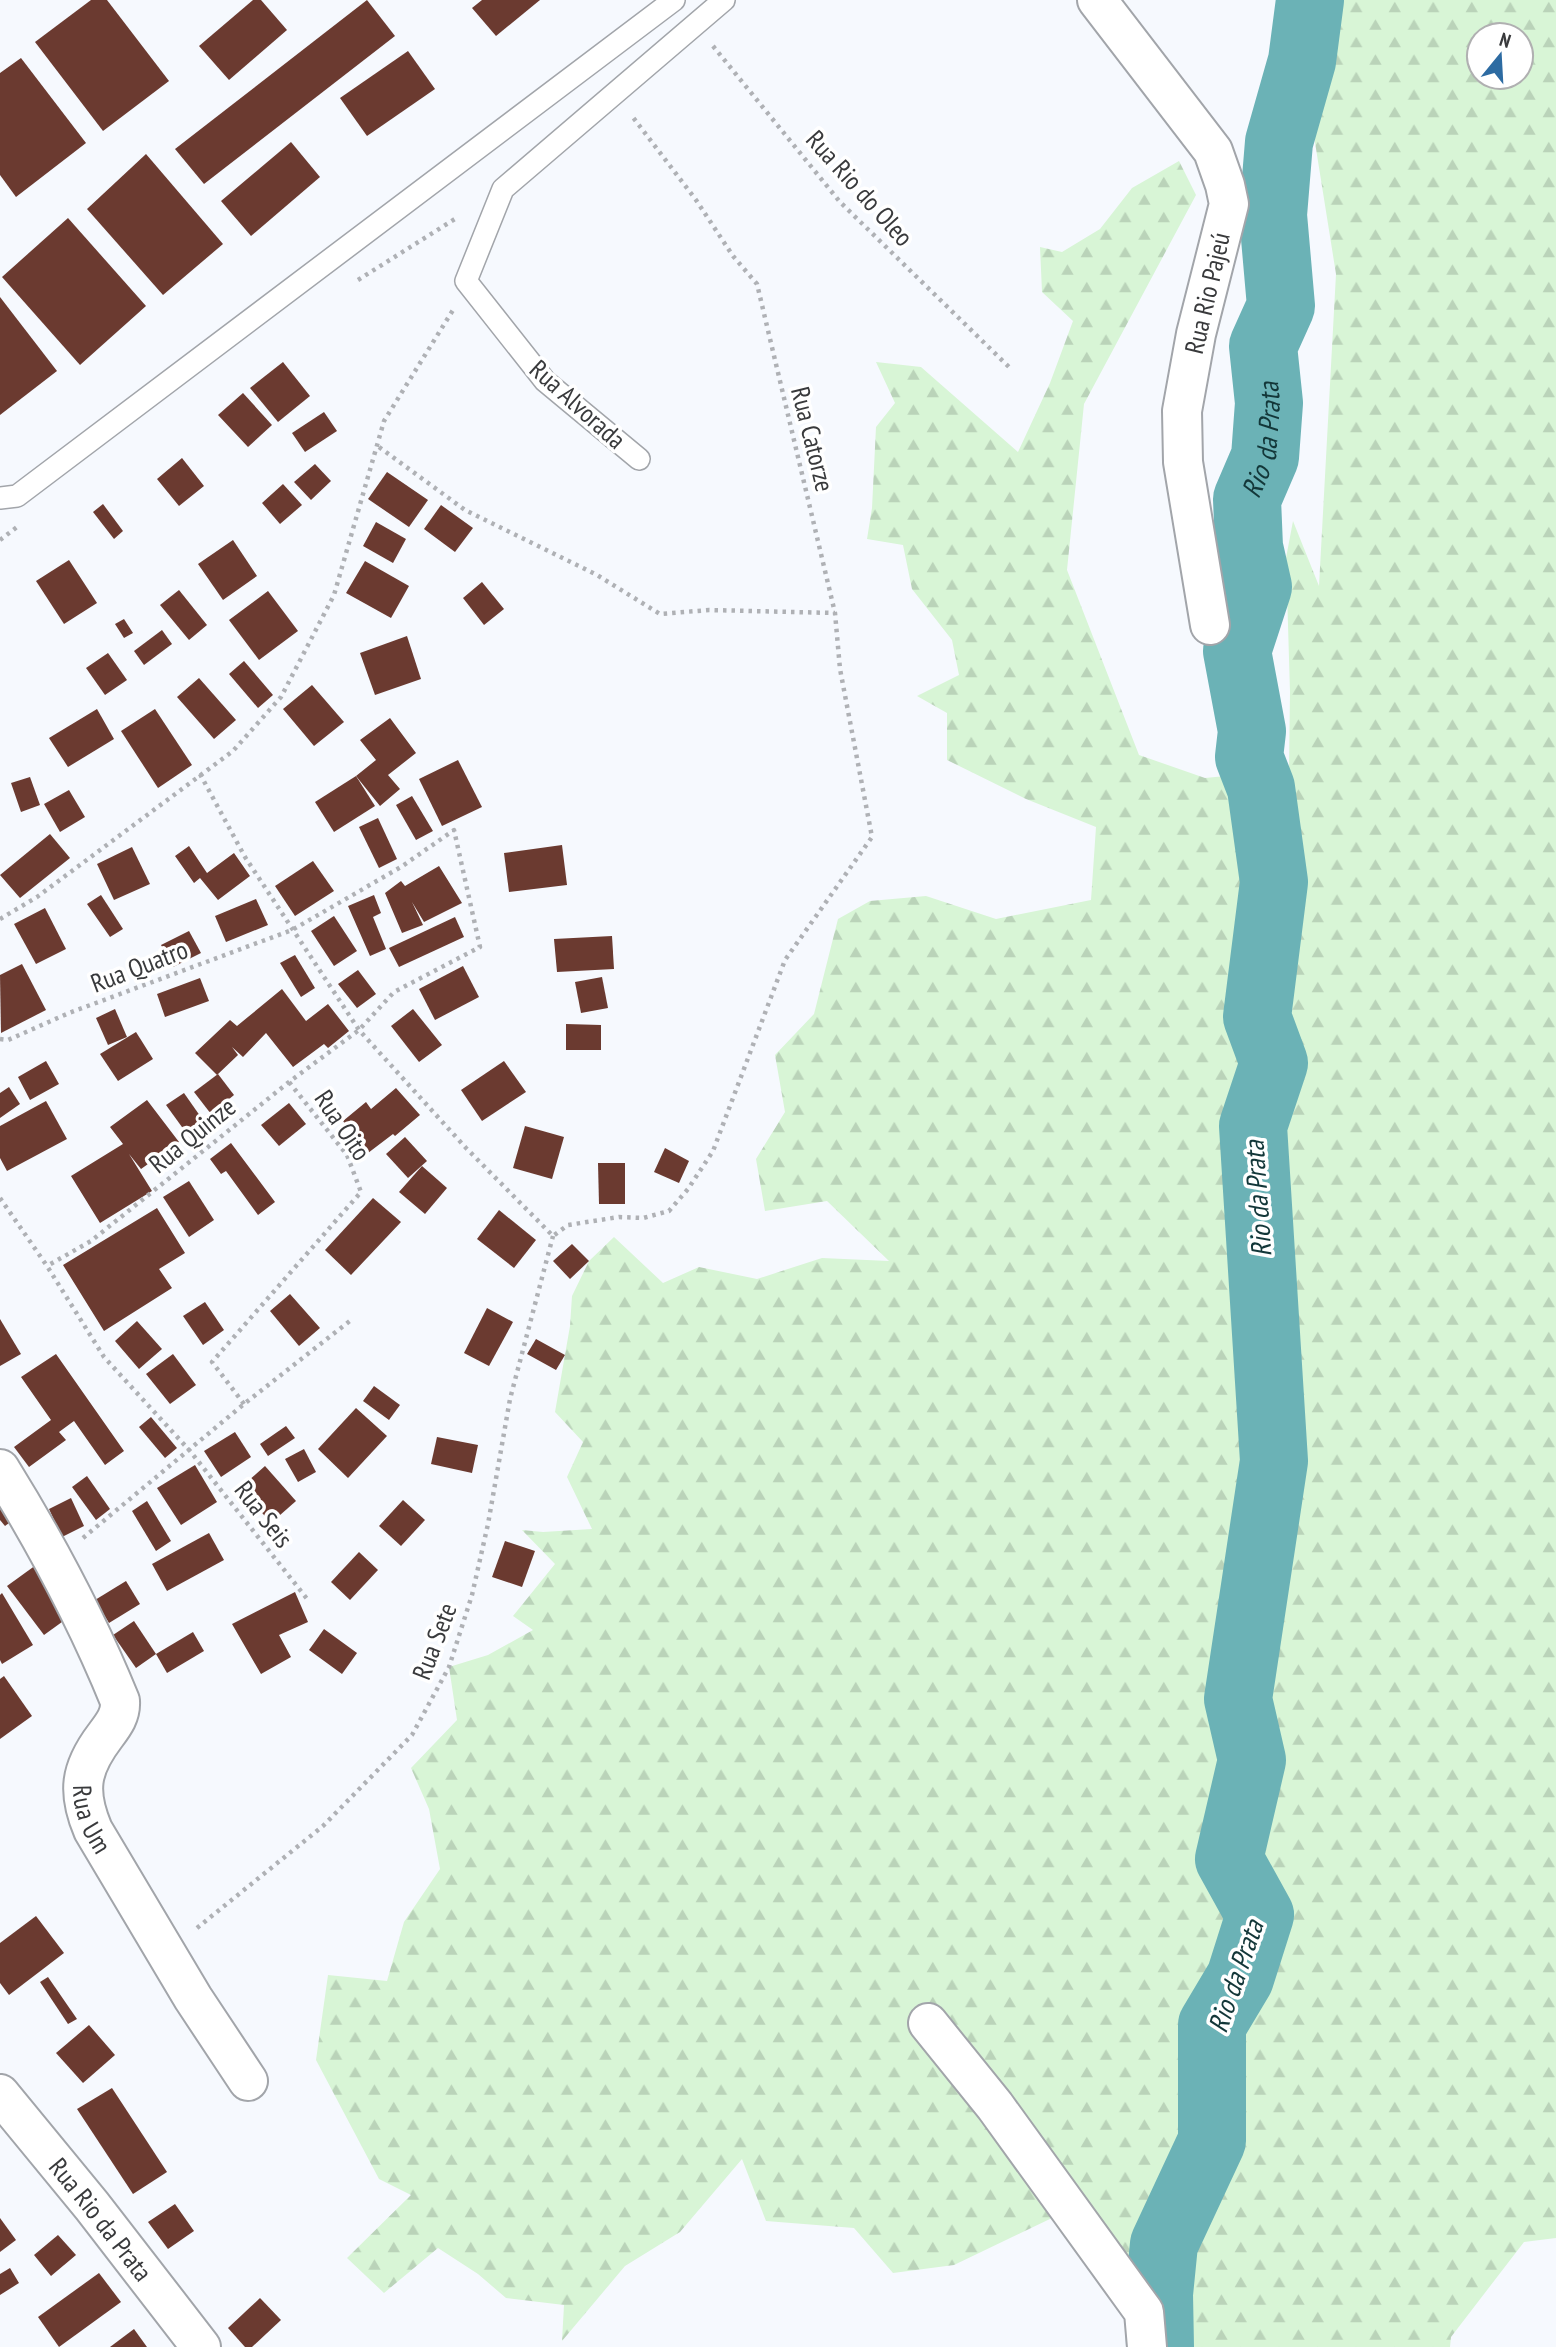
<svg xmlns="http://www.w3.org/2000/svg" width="1556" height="2347" viewBox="0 0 1556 2347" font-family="'PT Sans Narrow',sans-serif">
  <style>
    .forest { fill: url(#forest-firs); fill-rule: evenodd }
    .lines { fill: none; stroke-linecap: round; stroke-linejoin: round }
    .river { stroke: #6bb2b6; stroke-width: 68 }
    .building { fill: #6b3a30 }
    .service-casing { stroke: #a2a5aa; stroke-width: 24 }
    .minor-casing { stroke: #a2a5aa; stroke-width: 42 }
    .path { stroke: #afb1b5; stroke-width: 4.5; stroke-dasharray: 3.5 5; stroke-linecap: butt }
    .service { stroke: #fff; stroke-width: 21 }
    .minor { stroke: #fff; stroke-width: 38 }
    .labels { text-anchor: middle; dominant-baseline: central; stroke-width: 7; stroke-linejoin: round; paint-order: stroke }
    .street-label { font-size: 26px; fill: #393a3c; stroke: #fff }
    .water-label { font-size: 28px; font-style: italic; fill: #133739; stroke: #fff }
  </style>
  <defs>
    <pattern id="forest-firs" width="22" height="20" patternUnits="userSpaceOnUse" patternTransform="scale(1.75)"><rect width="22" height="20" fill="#d8f5d6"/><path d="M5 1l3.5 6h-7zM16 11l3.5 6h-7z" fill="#bad3b9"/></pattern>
  </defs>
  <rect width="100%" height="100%" fill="#f6f9fe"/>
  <!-- forest -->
  <path class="forest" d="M1335,0h221v2238l-32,4 -73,95 -1,10h-314c-7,-44 -56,-94 -84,-129l-98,47 -61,8 -39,-45 -88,-7 -24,-62 -62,73 -55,34 -63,75 2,-36 -58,-7 -28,-24 -40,-26 -54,45 -37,-35 64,-63 -32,-16 -63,-119 12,-85 59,6 17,-59 36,-53 -11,-60 -18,-41 46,-48 -8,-53 39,-12 45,-25 -20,-14 42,-52 -33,-34 21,2 49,-3 -25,-52 16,-35 -28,-30 15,-86 2,-30 17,-35 25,-24 49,46 36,-16 58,12 65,-21 67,3 -62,-60 -62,10 -9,-52 29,-47 -10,-57 39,-41 24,-95 32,-18 56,-5 70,23 95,-19 5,-73 -70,-28 -79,-39v-47l-30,-17 42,-21 -7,-35 -40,-51 -9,-44 -36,-6 5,-31 4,-81 19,-24 -19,-41 45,5 97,85 32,-69 23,-62 -31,-29 -2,-45 22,5 38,-23 32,-41 47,-27 17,34 -112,209 -17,166 72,185 66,23 84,-8 1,-78 -4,-134 7,-37 26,65 17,-312 -34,-213zM1479,35h42v42h-42z"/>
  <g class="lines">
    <!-- river -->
    <path class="river" id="s1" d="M1160,2347l-1,-53 5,-50 48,-103v-116l28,-47 20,-63 -31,-56 23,-99 -14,-61 36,-238 -21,-335 21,-63 -17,-46 17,-135 -13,-94 -12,-31 3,-26 -15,-80 21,-64 -9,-40 -2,-48 18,-42 4,-54 -6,-57 18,-40 -8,-91 6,-73 23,-81 8,-61"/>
  </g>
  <!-- building -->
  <g class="building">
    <polygon points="91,0 107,0 169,81 103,131 35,42"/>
    <polygon points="253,0 261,0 287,30 229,80 199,46"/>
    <polygon points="367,0 395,36 204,184 175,149"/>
    <polygon points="482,0 540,0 496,36 472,8"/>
    <polygon points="408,51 435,89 367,136 340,98"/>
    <polygon points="21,58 86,143 16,197 0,175 0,73"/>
    <polygon points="291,142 320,177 251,236 221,201"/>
    <polygon points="146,154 223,244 163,295 87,209"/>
    <polygon points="68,218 146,306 80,365 2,277"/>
    <polygon points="0,297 57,371 0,415"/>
    <polygon points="283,362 310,396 278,422 250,388"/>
    <polygon points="243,393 272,425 248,447 218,415"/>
    <polygon points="324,412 337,431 305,452 292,433"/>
    <polygon points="182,458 204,486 179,506 157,479"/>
    <polygon points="315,464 331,481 311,500 294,482"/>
    <polygon points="387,472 428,500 409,527 368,499"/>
    <polygon points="283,484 302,505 280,524 262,503"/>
    <polygon points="103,504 123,531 114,539 93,512"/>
    <polygon points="441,505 473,528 455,552 424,529"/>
    <polygon points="376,522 406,539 393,563 363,546"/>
    <polygon points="233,540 257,576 223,600 198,564"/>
    <polygon points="69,560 97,603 64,624 36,581"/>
    <polygon points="365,561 409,586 391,618 346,593"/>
    <polygon points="482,582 504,609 484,625 463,598"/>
    <polygon points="179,590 207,625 189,640 160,605"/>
    <polygon points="268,591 298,631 259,660 229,620"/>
    <polygon points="124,619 133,633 124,638 115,624"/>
    <polygon points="162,630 172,644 144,665 134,651"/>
    <polygon points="407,636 421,679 375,695 360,653"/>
    <polygon points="108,653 127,680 105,695 86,668"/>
    <polygon points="244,661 273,695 258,708 229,674"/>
    <polygon points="199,678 236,720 214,739 177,697"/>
    <polygon points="312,685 344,722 314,746 283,709"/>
    <polygon points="97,709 114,739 68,767 49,738"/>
    <polygon points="155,709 192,765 158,788 121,731"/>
    <polygon points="390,718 416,753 388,775 400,789 380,806 356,776 376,760 360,740"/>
    <polygon points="458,760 482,807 442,826 419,779"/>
    <polygon points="356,776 375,806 334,832 315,802"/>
    <polygon points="30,777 40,805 21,812 11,783"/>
    <polygon points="69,790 85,817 60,832 44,804"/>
    <polygon points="412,796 433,831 416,840 396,805"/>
    <polygon points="378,818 397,859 379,868 359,827"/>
    <polygon points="50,834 70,858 20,898 0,875"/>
    <polygon points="562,845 567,885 509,892 504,853"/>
    <polygon points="189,846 207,873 234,853 250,876 218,900 200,878 194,883 175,856"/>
    <polygon points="132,847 150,884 114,900 97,864"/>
    <polygon points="313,861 334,891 295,916 275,886"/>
    <polygon points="439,866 462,903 424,922 412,902 423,925 402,933 385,893 401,881 405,886"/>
    <polygon points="101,895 123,929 110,937 87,904"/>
    <polygon points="374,895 381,913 373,917 386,949 370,956 348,906"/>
    <polygon points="256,899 268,925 226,942 215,916"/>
    <polygon points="45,908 66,949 36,964 14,924"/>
    <polygon points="334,916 357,951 334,966 311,931"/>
    <polygon points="455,917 464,937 399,967 389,948"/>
    <polygon points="189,931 201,953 173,967 161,945"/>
    <polygon points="612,936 614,969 557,972 554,939"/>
    <polygon points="295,955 315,988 301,997 280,963"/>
    <polygon points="22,964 46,1010 1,1033 0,975"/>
    <polygon points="463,966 479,997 435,1020 419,989"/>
    <polygon points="358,970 376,994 357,1008 338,984"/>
    <polygon points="602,977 608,1008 581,1013 575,982"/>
    <polygon points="200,978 209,1001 165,1017 157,994"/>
    <polygon points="282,989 306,1021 328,1004 349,1031 328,1048 324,1044 293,1067 266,1033 243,1057 232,1047 238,1055 217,1075 195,1053 230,1020 237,1026"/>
    <polygon points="115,1009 127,1037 108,1045 96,1018"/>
    <polygon points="413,1009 442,1045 419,1062 391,1026"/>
    <polygon points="566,1024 601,1025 601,1050 566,1050"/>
    <polygon points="136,1032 153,1059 118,1081 100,1054"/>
    <polygon points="46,1061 59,1084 30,1100 18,1077"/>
    <polygon points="504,1061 526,1092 482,1121 461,1090"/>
    <polygon points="218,1074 234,1095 211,1114 194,1092"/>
    <polygon points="9,1087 20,1104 0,1118 0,1093"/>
    <polygon points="396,1088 420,1115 395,1136 393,1134 368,1153 343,1121 366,1102 371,1109"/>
    <polygon points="184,1093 212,1133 195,1145 166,1105"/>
    <polygon points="147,1100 179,1142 141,1169 129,1154 152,1191 100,1223 71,1176 123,1144 110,1127"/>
    <polygon points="46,1101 67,1139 7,1171 0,1158 0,1126"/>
    <polygon points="289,1103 306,1124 279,1146 261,1125"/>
    <polygon points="525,1126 564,1137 552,1179 513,1168"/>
    <polygon points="405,1137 427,1161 408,1178 386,1154"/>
    <polygon points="231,1143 275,1202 258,1215 226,1171 221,1174 210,1159"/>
    <polygon points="665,1148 689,1161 679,1183 654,1172"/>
    <polygon points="598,1163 625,1163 625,1204 599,1204"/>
    <polygon points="422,1166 447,1188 425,1214 399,1192"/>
    <polygon points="189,1181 214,1220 189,1237 163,1197"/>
    <polygon points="373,1198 401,1222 351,1275 325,1250"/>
    <polygon points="157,1208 185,1253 159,1269 172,1288 104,1331 63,1265"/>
    <polygon points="499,1210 536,1240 514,1268 477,1239"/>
    <polygon points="572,1244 589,1261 570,1279 553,1261"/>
    <polygon points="290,1294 320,1328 299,1346 270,1311"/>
    <polygon points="205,1302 224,1330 203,1345 183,1316"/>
    <polygon points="487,1308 513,1322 489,1366 464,1353"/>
    <polygon points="0,1319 21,1354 0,1366"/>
    <polygon points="137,1321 162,1349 139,1369 115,1341"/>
    <polygon points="536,1339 565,1355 556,1370 527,1354"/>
    <polygon points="56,1354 124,1451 105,1465 74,1421 59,1432 66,1440 29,1467 14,1447 51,1420 21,1377"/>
    <polygon points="173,1354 196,1385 170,1404 146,1374"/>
    <polygon points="374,1386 400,1405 389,1420 363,1401"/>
    <polygon points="356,1408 387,1436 348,1478 318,1449"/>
    <polygon points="151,1417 177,1448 165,1458 139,1427"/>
    <polygon points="286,1426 295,1438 268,1456 260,1444"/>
    <polygon points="235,1432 251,1457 221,1477 204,1451"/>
    <polygon points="437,1437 478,1445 472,1473 431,1464"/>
    <polygon points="304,1449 316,1472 298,1482 285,1459"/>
    <polygon points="195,1465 217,1502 181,1525 157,1488"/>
    <polygon points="265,1466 296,1501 271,1523 240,1488"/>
    <polygon points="87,1476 110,1509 96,1520 72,1487"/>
    <polygon points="0,1481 25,1511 5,1526 0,1520"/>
    <polygon points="71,1498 84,1526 62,1537 49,1509"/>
    <polygon points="403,1500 425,1520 401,1546 379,1526"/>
    <polygon points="147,1501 171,1541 156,1551 132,1511"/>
    <polygon points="209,1533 224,1560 167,1591 152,1564"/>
    <polygon points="505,1541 535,1551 522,1587 492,1577"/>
    <polygon points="359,1552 378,1570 350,1600 331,1582"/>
    <polygon points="36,1565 73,1614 44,1635 7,1586"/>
    <polygon points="126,1581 140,1604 109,1623 95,1600"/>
    <polygon points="295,1592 308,1622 279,1635 291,1657 261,1674 232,1624"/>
    <polygon points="2,1593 33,1645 2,1664 0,1660 0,1595"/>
    <polygon points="134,1621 156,1654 136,1668 113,1635"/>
    <polygon points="324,1629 357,1653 342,1674 309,1650"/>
    <polygon points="193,1632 204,1651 167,1673 156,1654"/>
    <polygon points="4,1676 32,1716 0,1739 0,1679"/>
    <polygon points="36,1916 64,1953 9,1995 0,1983 0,1943"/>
    <polygon points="48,1977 77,2019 68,2024 40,1982"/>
    <polygon points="89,2025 115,2055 83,2083 56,2053"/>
    <polygon points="112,2088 167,2172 133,2194 77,2109"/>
    <polygon points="175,2204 194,2231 168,2249 148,2222"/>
    <polygon points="0,2218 16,2240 0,2252"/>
    <polygon points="58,2235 76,2255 51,2276 34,2255"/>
    <polygon points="10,2268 19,2283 0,2295 0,2274"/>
    <polygon points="99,2273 121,2302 59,2347 38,2317"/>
    <polygon points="260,2298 281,2320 252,2347 245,2347 228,2328"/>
    <polygon points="134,2329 147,2347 110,2347"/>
  </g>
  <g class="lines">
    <defs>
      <g id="service">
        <polyline points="639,459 545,381 466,281 503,189 724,0"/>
        <polyline points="0,498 17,496 674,0"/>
      </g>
      <g id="minor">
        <polyline points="1097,0 1213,151 1225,185 1229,204 1196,334 1182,411 1183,462 1210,625"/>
        <path id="s2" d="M0,1469c46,74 87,151 120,232 1,14 -6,23 -15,35 -25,33 -28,56 -12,94l100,168 55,83"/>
        <polyline points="928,2023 995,2106 1144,2312 1147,2347"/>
        <path id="s3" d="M0,2094l92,112 109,141"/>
      </g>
    </defs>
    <!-- service casing -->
    <use href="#service" class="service-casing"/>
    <!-- minor casing -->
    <use href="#minor" class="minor-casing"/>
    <!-- path -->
    <g class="path">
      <polyline points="713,46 840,202 1009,367"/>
      <polyline points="358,280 458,217"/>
      <polyline points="379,447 465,510 597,575 660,614 709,610 835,613"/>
      <polyline points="0,540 17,527"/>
      <polyline points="200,774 245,857 359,1030 466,1148 553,1236 568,1225 619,1217 643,1218 669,1211 688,1189 713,1151 785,960 872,837 840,669 835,613 757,284 733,256 696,200 632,116"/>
      <polyline points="0,919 37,897 233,751 281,697 334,595 384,421 453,310"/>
      <polyline points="0,1039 8,1040 69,1013 292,930 401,867 454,830 480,947 394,992 359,1030 289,1082 91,1241 47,1266"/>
      <polyline points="0,1198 47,1266 104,1357 190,1451 308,1600"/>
      <polyline points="244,1404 212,1362 361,1192 347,1155 289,1082"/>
      <polyline points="83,1538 244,1404 351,1320"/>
      <polyline points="197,1928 323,1826 412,1735 449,1667 472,1595 488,1524 510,1399 553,1236"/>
    </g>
    <!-- service -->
    <use href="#service" class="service"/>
    <!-- minor -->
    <use href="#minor" class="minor"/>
  </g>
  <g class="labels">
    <!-- street labels -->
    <g class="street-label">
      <text transform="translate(860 188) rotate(48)">Rua Rio do Oleo</text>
      <text transform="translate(1207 293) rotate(-77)">Rua Rio Pajeú</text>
      <text transform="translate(578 404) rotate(42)">Rua Alvorada</text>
      <text transform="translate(813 439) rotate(76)">Rua Catorze</text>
      <text transform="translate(139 966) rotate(-21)">Rua Quatro</text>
      <text transform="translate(343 1125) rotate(56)">Rua Oito</text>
      <text transform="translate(192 1135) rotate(-39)">Rua Quinze</text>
      <text transform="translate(264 1514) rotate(52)">Rua Seis</text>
      <text transform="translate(434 1641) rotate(-69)">Rua Sete</text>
      <text stroke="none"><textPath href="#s2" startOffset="390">Rua Um</textPath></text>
      <text stroke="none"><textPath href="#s3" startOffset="161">Rua Rio da Prata</textPath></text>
    </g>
    <!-- water labels -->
    <g class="water-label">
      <text stroke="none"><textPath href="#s1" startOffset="1964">Rio da Prata</textPath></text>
      <text transform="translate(1257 1199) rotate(-94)">Rio da Prata</text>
      <text transform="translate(1235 1976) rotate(-71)">Rio da Prata</text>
    </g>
  </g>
  <!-- north arrow -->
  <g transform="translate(1500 56) rotate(18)"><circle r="33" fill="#ffffff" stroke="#b0b0b1" stroke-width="2"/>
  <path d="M0-5L12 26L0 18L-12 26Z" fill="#2d6ba2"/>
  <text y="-10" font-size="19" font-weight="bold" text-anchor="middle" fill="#393a3c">N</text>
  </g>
</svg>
